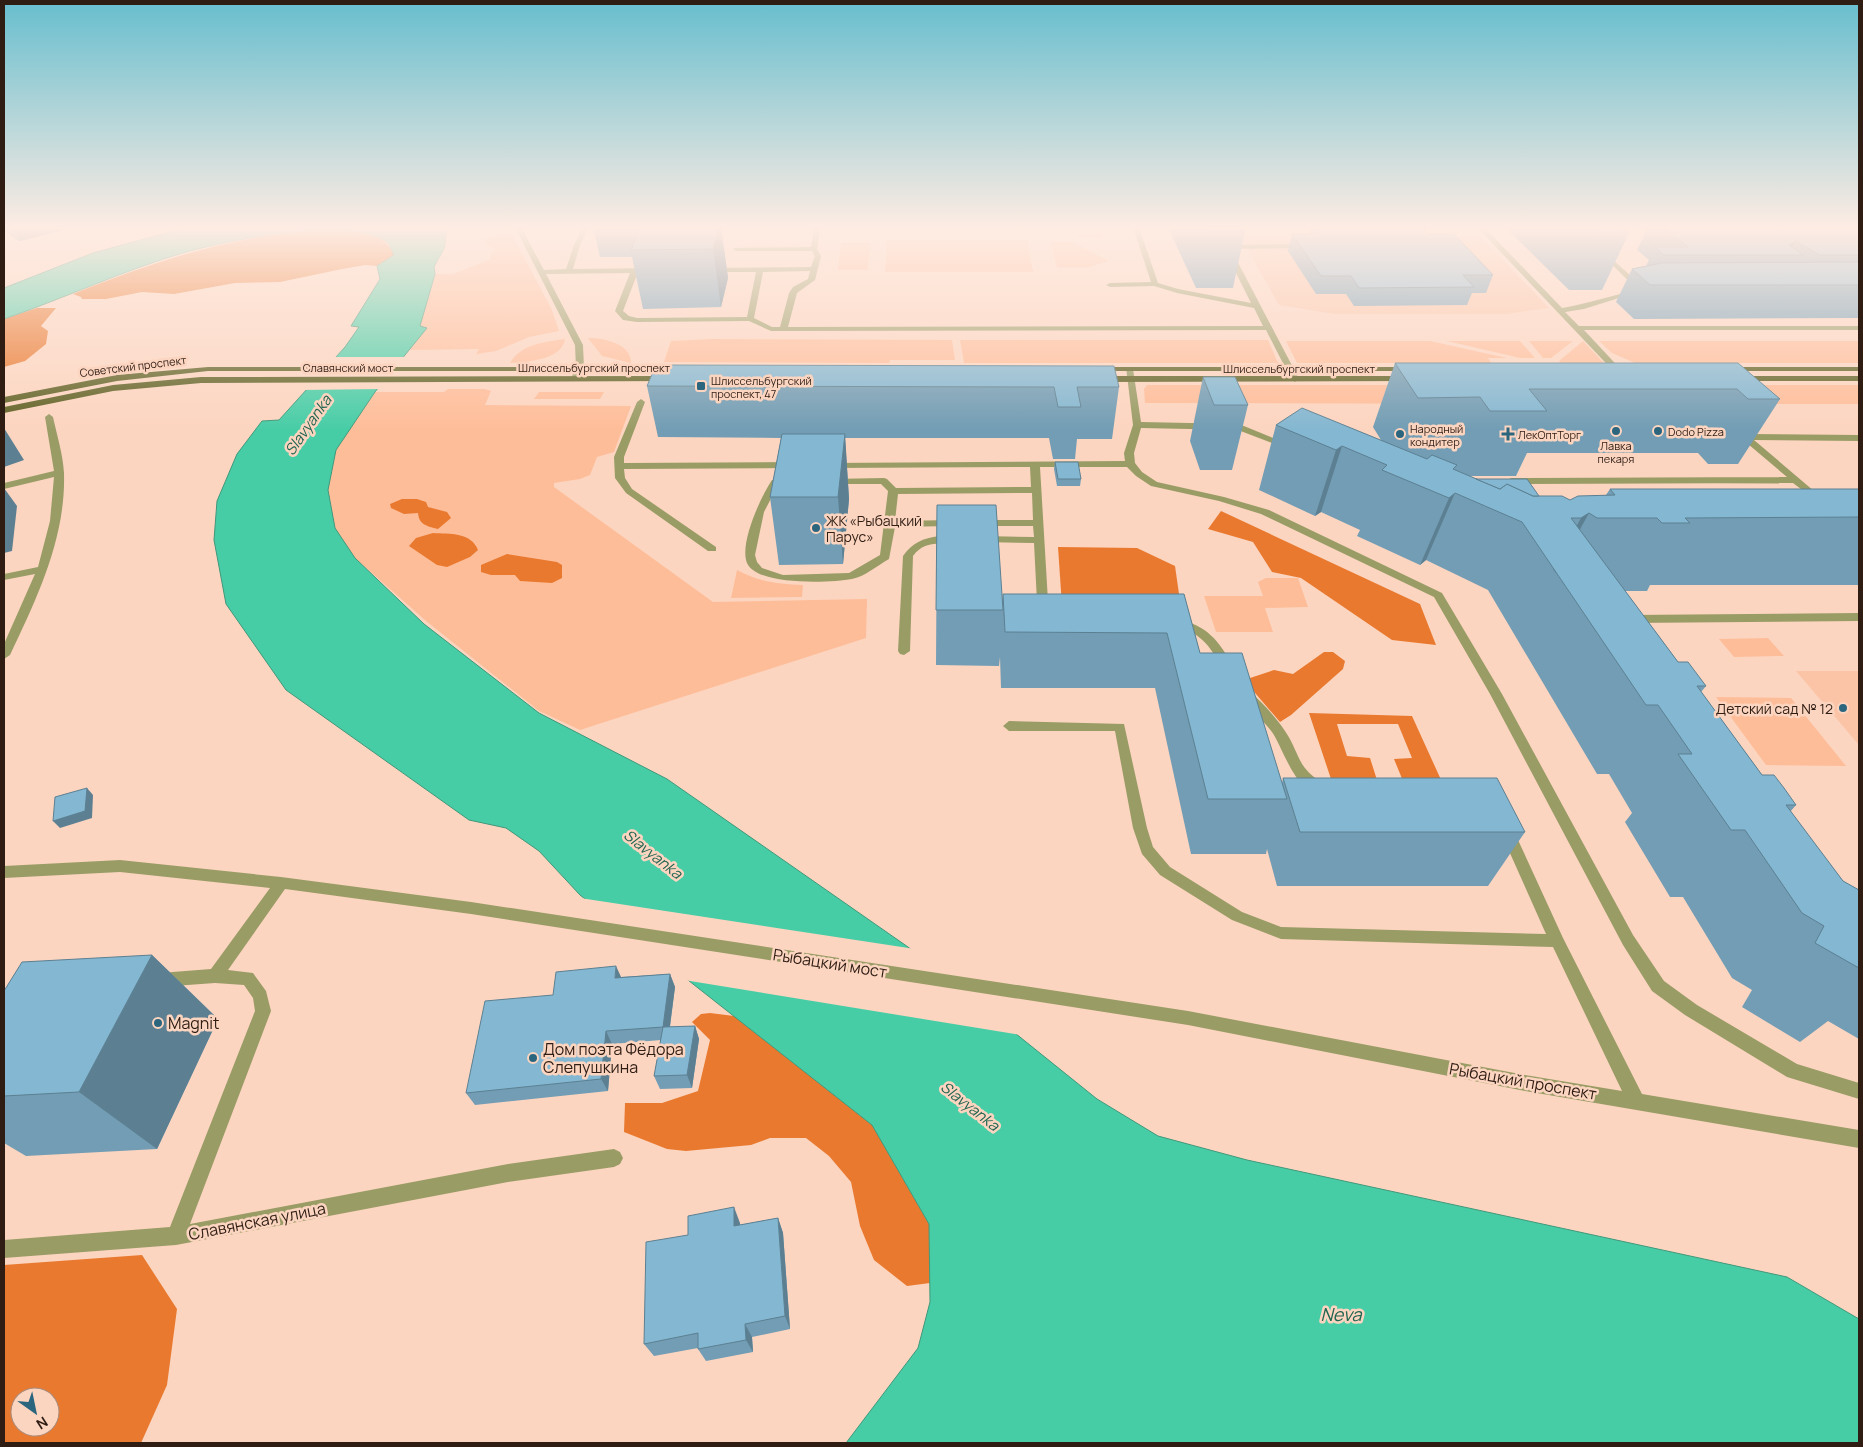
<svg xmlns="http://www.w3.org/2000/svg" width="1863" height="1447" viewBox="0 0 1863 1447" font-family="Manrope,sans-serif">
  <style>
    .built { fill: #fbc4a6 }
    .green { fill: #febd99 }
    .forest { fill: #e9792f; fill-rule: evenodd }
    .water { fill: #47cda6; stroke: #40987a }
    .pier { fill: #fcd5c0 }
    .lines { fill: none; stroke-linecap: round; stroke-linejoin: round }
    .minor { fill: #9a9c66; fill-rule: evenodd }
    .major { fill: #606124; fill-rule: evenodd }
    .wall { fill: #729db4 }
    .shaded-wall { fill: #5c8092 }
    .building { fill: #84b7d1; stroke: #5c8092 }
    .poi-dot { fill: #2b657e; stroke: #fcd5c0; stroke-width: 2 }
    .labels { text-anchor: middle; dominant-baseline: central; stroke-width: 5; stroke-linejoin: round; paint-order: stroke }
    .far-street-label { font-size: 11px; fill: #2f1d14; stroke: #fcd5c0 }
    .far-poi-label { font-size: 11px; fill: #2f1d14; stroke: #fcd5c0; text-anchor: start }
    .poi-label { font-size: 14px; fill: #2f1d14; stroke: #fcd5c0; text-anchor: start }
    .water-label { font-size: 15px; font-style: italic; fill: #206551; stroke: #fcd5c0 }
    .near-street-label { font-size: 16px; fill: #2f1d14; stroke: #fcd5c0 }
    .near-poi-label { font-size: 16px; fill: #2f1d14; stroke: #fcd5c0; text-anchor: start }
    .near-water-label { font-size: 18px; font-style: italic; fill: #206551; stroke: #fcd5c0 }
  </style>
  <rect width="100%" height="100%" fill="#fcd5c0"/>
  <!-- built -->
  <g class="built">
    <polygon points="1235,227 1471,227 1549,308 1507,314 1334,314 1279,305"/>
    <polygon points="1796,671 1859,671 1859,745"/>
  </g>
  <!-- green -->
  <g class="green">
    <polygon points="499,227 508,227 552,310 559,331 529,337 496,351 476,354 479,349 410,350 427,328 420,326 435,274 453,274 491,259 490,255 496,250 485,243 485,240 497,235 501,231"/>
    <polygon points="1063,227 1100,227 1103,237 1078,237 1064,231"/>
    <polygon points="887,240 1027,240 1033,272 885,272"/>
    <polygon points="1050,242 1072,242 1109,261 1089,267 1057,267"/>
    <polygon points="841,243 870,243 868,270 838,270"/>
    <path d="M588,338c15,0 43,5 43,25l-29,-7z"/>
    <path d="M565,339c-3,21 -38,23 -55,24 11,-19 35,-21 55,-24z"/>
    <polygon points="713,339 952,340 955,360 890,360 889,363 664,362 671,341"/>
    <polygon points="960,340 1268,340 1278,363 964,363"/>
    <polygon points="1286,341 1430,341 1507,358 1488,358 1491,363 1297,363"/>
    <polygon points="1447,341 1520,341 1535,358 1520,358"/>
    <polygon points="1529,341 1573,341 1551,358 1543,358"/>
    <polygon points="1583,341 1604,363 1561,363 1559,361"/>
    <polygon points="1599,341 1859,341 1859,363 1635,363 1612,353"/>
    <polygon points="1147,385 1560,385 1577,404 1145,403 1144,389"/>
    <polygon points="1698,385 1859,385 1859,404 1717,404"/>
    <polygon points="448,389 485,389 491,391 485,405 631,406 614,452 597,457 590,475 580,479 554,483 554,487 713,602 867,599 866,638 580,730 539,711 426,621 355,558 335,528 328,490 336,450 375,392 444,392"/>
    <polygon points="539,392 604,392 600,399 534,399"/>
    <path d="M737,570c22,12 41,14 66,15l-1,12 -71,1z"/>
    <polygon points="1266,578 1298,578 1308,607 1265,608 1273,632 1216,632 1204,596 1263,596 1258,582"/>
    <polygon points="1768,638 1784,656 1734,657 1719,639"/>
    <polygon points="1716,697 1791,698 1846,766 1766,765"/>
  </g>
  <!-- forest -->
  <g class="forest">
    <path d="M345,230c22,4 39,3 49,25l-17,11 -12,-1 -23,4 -62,13 -45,1 -61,11 -32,-2 -36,7h-24l-1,-2 -8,-3c91,-36 173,-64 272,-64z"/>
    <polygon points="37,308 56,308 41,326 48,331 46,344 25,361 4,367 4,319"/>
    <path d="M402,499h15l9,3 2,5 19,5 4,6 -13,11c-11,-3 -19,-4 -20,-16l-14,1 -13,-6 -1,-4z"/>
    <polygon points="1221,511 1420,604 1436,645 1392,640 1301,578 1272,572 1253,542 1208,529"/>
    <path d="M433,533c17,1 38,-1 45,17l-8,7 -23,10 -10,-2 -28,-19 7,-8z"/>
    <polygon points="1058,547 1137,548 1175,566 1182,615 1062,606"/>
    <polygon points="507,554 557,562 562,565 562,578 552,583 520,581 515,575 491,575 481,572 481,565"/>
    <polygon points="1324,652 1333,652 1345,661 1343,669 1291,715 1280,722 1244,680 1274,670 1293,674"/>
    <polygon points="1309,713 1412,716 1442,782 1403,781 1394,759 1412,758 1398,724 1337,724 1347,756 1370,758 1377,780 1332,782"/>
    <polygon points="710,1013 734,1016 872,1125 929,1224 930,1283 907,1286 874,1260 860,1226 851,1182 829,1156 806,1138 770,1138 751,1145 686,1151 667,1149 624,1132 625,1103 662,1103 698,1091 710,1040 692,1022 701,1014"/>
    <path d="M142,1255l35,54 -10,76 -26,58h-137v-178zM20,1397h30v30h-30z"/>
  </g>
  <!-- water -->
  <path class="water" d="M188,227l258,1c0,23 -3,21 -12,39l1,7 -15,52 7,2 -52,64 -39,58 -8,40 7,38 20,30 69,66 115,89 128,66 241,168 189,152 61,37 89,24 540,117 72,42v124h-1013l72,-95 12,-46 -1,-78 -57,-99 -292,-230 -41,-44 -33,-23 -37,-8 -183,-130 -60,-86 -12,-64 3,-39 20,-47 25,-33 17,-1 66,-73 14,-20 -8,-1 29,-47 -3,-13 17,-11c-2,-4 -4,-10 -7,-13 -37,-27 -158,-2 -201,10 -62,18 -121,46 -182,67v-31l89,-35z"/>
  <!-- pier -->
  <g class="pier">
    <polygon points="332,357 408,357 381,389 301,390"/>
    <polygon points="580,898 915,949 1021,1035 684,980"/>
  </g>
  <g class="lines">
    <!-- minor -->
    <g class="minor">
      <path d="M515,227h6l23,43 22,-1 8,-24 9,-18h6l-9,18 -7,24 82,-1v4h-17l-15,39 6,5 8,2 110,-1 9,-45h-47v-4l102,-1 4,-11 -3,-5h-76l-3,-2 1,-1 77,-1 3,-18 -2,-2h93l-3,2h-82l-3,20 4,7 -6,24 -18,13 -9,34 475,-1 -9,-18 -77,-15 -23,-7 -44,1 -4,-2 4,-2 41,-1 -18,-55h6l19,56 20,6 73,14 -38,-76h6l10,18 74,-1 3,2 -3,2 -72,1 68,130 -4,3 -4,-3 -25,-49 -495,1 -22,-10 -112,1 -14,-2 -8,-9 15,-38 -84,1 37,71 1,23 -6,12 -3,1 -4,-3 5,-10 -1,-23zM810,271l-2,8 -15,8 -4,6 -9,34h-8l-18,-9 9,-46z"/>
      <path d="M1477,227h7l78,81c26,-4 50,-14 77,-17l-38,-37v-2l2,-1 46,41 -27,5 -38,12 -19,3 14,14h280v4h-275l42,45 -7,2z"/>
      <path d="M1126,367l7,2 8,53 98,2 54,22 -2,2h-6l-47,-18 -97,-2 -7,25 1,10 7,9 15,10 67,15 45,13 173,83 60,101 131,241 31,46 33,24 100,59 62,19v16l-72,-22 -102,-62 -33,-24 -29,-46 -133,-251 -56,-97 -173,-83 -42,-13 -68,-15 -15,-10 -9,-9h-87l8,134 6,6 -6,4 -4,-1 -7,-8 -3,-59 -52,-1 -5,-3 5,-3 52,1 -1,-11h-52l-5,-3 5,-3h52l-1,-27 -134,1 -3,27 58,-1 5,3 -5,3 -58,1 -6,32c-11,6 -25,18 -37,20 -22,4 -95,7 -105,-16 -8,-19 14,-67 25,-83l14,-1 5,3 -5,3h-8l-14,27 -9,43 2,7 5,6 21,7 66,-2 31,-18 8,-64 -7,-7h-48l-3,-1v-4l54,-1 3,1 9,9 135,-1 -1,-20 -199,1 -3,-1v-4l297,-2 -1,-8 9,-28z"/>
      <polygon points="641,399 645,402 624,457 624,463 791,462 796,465 791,468 624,469 625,478 632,489 716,547 716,551 708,551 626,493 615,478 614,457 637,402"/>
      <path d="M49,414l4,3c4,19 10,37 11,56 2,65 -27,125 -54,182l-6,4v-15l31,-70 -31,6v-6l34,-7 12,-46 4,-44 -50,12v-6l50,-12 -9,-54z"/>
      <polygon points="1738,428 1747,434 1859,435 1859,441 1754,440 1821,497 1821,501 1818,502 1793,483 1511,484 1506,481 1511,478 1787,477 1735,433 1735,429"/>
      <path d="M939,536h13l5,3c-11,10 -29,-3 -44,17l-3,95 -6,4 -4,-1 -2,-3 5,-95c9,-13 20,-18 36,-20z"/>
      <polygon points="1859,613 1859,621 1629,623 1623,619 1629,615"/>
      <path d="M1176,618c33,9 41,21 58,49l-2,3h-8c-15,-25 -23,-38 -52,-45l-2,-3z"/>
      <path d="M1248,692l4,1c12,12 24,24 33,38 16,24 11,36 38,52l2,4 -2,4c-26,8 -40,-44 -51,-59 -9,-12 -22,-23 -30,-36z"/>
      <polygon points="1009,721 1124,724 1147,828 1153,847 1170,867 1242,912 1281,927 1546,934 1501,833 1503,829 1508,828 1513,829 1563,938 1642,1094 1859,1130 1859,1148 1525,1091 1188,1025 471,914 285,889 228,970 253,973 266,991 271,1011 190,1224 508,1164 614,1149 620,1152 623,1158 620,1164 614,1167 508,1182 176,1245 4,1258 4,1240 170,1227 255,1011 253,998 244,985 215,983 160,987 155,985 152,980 155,975 160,973 211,969 270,888 120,872 4,878 4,866 120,860 281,877 471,902 1188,1011 1525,1075 1622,1091 1553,947 1281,939 1232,920 1160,875 1142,854 1133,828 1115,731 1009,731 1003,726"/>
    </g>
    <!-- major -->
    <g class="major">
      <polygon points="208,367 672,367 676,369 672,371 208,371 117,381 4,403 4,397 117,375"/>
      <polygon points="1096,367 1409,367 1413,369 1409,371 1096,371"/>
      <rect x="1726" y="367" width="133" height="4"/>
      <polygon points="667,376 671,379 670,381 201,383 113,391 4,413 4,407 113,385 201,377"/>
      <polygon points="1407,376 1411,379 1410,381 1102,382 1098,379 1102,376"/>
      <polygon points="1742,376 1859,376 1859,381 1739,381 1738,379"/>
    </g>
  </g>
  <!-- wall -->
  <g class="wall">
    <polygon points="4,227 75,227 20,241 15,239 4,230"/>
    <polygon points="593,227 721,227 728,278 721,307 643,309 632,257 600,257"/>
    <polygon points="1168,227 1243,227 1245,231 1233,288 1196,288"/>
    <polygon points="1311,227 1421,227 1428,234 1493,275 1486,293 1472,293 1467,305 1354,306 1346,294 1316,294 1288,251 1292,234 1309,234"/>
    <polygon points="1505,227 1621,227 1629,233 1602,290 1569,290"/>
    <polygon points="1648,227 1859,227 1859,318 1634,319 1616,302 1632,269 1646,266 1649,260 1637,250"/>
    <polygon points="1395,363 1738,363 1780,399 1738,464 1708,464 1698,453 1527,453 1516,476 1469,476 1476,479 1539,496 1570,500 1606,495 1610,489 1859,489 1859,585 1650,585 1647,591 1625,591 1678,662 1706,686 1701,692 1762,775 1796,805 1790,812 1843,881 1859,890 1859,1039 1828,1021 1800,1042 1742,1007 1752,990 1732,978 1683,897 1670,897 1625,822 1632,813 1609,774 1597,774 1488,590 1426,560 1420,565 1357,536 1360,530 1321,512 1315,516 1259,490 1276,425 1381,440 1373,427"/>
    <polygon points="1203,377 1248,405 1232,470 1200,470 1190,441"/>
    <polygon points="647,386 1119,387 1112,439 1077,439 1075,459 1053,459 1049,438 845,438 849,499 843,564 779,565 770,497 781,438 658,437"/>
    <polygon points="1055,462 1081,479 1080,486 1057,486 1054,469"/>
    <polygon points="937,505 1002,603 1003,594 1184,594 1200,653 1282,783 1283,778 1525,832 1488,886 1277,886 1267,849 1266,854 1191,854 1155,688 1001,688 1000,657 999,666 936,665"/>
    <polygon points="152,955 218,1019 157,1149 26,1156 4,1143 4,991"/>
    <polygon points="670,974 675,987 670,1027 695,1026 699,1039 692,1088 660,1089 654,1076 661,1040 612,1044 608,1091 475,1105 466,1093 553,995 621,977"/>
    <polygon points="778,1218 783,1233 790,1329 752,1337 753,1352 706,1361 698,1349 698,1348 654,1356 644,1344 688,1235 740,1223 740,1225"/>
  </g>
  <!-- shaded-wall -->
  <g class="shaded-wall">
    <polygon points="11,227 75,227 20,241"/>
    <polygon points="719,227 721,227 728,278 721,307 713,249"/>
    <polygon points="1796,241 1788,255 1789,245"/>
    <polygon points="4,428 24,460 4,467"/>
    <polygon points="845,434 849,499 843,564 838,497"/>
    <polygon points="1342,446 1321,512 1315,516 1336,450"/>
    <polygon points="4,488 17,506 12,551 4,553"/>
    <polygon points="1455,493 1426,560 1420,565 1449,498"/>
    <polygon points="1589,513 1556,573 1553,569 1581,518"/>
    <polygon points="87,788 93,795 92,818 60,828 53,821"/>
    <polygon points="152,955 218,1019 157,1149 79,1092"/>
    <polygon points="616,966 622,979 615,978"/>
    <polygon points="670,974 675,987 668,1040 663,1027"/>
    <polygon points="695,1026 699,1039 692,1088 687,1075"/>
    <polygon points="606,1031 612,1044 608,1091 601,1079"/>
    <polygon points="734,1207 740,1223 740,1241 734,1226"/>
    <polygon points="778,1218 783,1233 790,1329 785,1316"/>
    <polygon points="745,1324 752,1337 753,1352 746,1340"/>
  </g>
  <!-- building -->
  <g class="building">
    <polygon points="640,227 719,227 713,249 631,250"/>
    <polygon points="1204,227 1243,227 1245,231 1206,231"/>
    <polygon points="1314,227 1421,227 1428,234 1454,234 1493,275 1463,275 1474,287 1359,288 1351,276 1321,276 1292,234 1319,234"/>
    <polygon points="1588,227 1621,227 1629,233 1595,233"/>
    <polygon points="1663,227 1859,227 1859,255 1819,255 1796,241 1789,245 1803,255 1664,255 1655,247 1688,247"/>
    <polygon points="1859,262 1859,285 1650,285 1632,269 1662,263"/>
    <polygon points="1395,363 1738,363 1780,399 1748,399 1737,389 1529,389 1547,411 1490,411 1480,397 1418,398"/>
    <polygon points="656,365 1114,366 1119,387 1077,387 1081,407 1058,407 1054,387 647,386"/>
    <polygon points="1203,377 1235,377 1248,405 1214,405"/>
    <polygon points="1302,408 1427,459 1432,455 1457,465 1453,469 1500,489 1507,484 1533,496 1562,496 1570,500 1578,496 1615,495 1610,489 1859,489 1859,517 1685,518 1690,523 1662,523 1657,518 1597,518 1589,513 1581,518 1571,518 1678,662 1688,662 1706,686 1697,686 1762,775 1774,775 1784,788 1796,805 1786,805 1843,881 1859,890 1859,968 1815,943 1824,926 1802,913 1745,830 1731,830 1678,754 1692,754 1658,705 1646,705 1522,522 1455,493 1449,498 1382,470 1387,465 1342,446 1336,450 1276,425"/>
    <polygon points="782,434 845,434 838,497 770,497"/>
    <polygon points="1055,462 1078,462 1081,479 1058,479"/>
    <polygon points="1476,479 1527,479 1539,496 1533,496 1507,484 1500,489"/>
    <polygon points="937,505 996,505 1003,610 936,610"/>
    <polygon points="1003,594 1184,594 1200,653 1242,653 1287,799 1208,799 1167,633 1005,632"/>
    <polygon points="1283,778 1497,778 1525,832 1300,832"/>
    <polygon points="87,788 85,811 53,821 55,797"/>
    <polygon points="152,955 79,1092 4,1096 4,991 22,962"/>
    <polygon points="616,966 615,978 670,974 663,1027 606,1031 601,1079 466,1093 485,1001 553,995 556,972"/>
    <polygon points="695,1026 687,1075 654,1076 663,1027"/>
    <polygon points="734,1207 734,1226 778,1218 785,1316 745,1324 746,1340 698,1349 698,1333 644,1344 646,1242 688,1235 688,1216"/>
  </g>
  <!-- sky -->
  <linearGradient id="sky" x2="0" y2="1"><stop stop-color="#67bece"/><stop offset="0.53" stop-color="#feece3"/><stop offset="1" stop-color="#feece3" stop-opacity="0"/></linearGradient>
  <rect width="1863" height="430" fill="url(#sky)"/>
  <!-- markers -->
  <g class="poi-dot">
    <rect x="696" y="381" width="10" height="10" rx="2.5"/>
    <circle cx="1616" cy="431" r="5"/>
    <circle cx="1658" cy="431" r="5"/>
    <circle cx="1400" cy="434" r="5"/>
    <path d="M1505.5 426.5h5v5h5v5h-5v5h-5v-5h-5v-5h5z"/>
    <circle cx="816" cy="528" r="5"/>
    <circle cx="1843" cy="708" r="5"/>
    <circle cx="158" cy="1023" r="5"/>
    <circle cx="533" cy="1058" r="5"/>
  </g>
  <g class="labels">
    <!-- far-street labels -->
    <g class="far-street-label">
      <text transform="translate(133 366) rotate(-7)">Советский проспект</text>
      <text x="348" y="367">Славянский мост</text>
      <text x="594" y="367">Шлиссельбургский проспект</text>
      <text x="1299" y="368">Шлиссельбургский проспект</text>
    </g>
    <!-- far-poi labels -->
    <g class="far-poi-label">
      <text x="711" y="380">Шлиссельбургский<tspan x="711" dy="13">проспект, 47</tspan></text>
      <text x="1410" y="428">Народный<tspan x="1410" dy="13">кондитер</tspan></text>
      <text x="1668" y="431">Dodo Pizza</text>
      <text x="1518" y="434">ЛекОптТорг</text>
      <text x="1616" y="445" text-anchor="middle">Лавка<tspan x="1616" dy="13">пекаря</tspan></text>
    </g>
    <!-- poi labels -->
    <g class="poi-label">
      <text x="826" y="520">ЖК «Рыбацкий<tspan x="826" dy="16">Парус»</tspan></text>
      <text x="1833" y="708" text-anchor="end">Детский сад № 12</text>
    </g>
    <!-- water labels -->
    <g class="water-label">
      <text transform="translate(308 425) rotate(-55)">Slavyanka</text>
      <text transform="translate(653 854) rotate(38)">Slavyanka</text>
      <text transform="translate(970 1106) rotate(38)">Slavyanka</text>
    </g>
    <!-- near-street labels -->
    <g class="near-street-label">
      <text transform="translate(830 963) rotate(9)">Рыбацкий мост</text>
      <text transform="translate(1523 1081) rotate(10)">Рыбацкий проспект</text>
      <text transform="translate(257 1221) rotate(-11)">Славянская улица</text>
    </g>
    <!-- near-poi labels -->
    <g class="near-poi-label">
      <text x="168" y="1023">Magnit</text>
      <text x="543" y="1049">Дом поэта Фёдора<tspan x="543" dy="18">Слепушкина</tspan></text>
    </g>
    <!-- near-water labels -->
    <g class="near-water-label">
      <text x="1341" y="1314">Neva</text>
    </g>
  </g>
  <!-- border -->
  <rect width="1863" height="1447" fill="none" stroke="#2f1d14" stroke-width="10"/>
  <!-- north arrow -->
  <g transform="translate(35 1412) rotate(147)"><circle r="24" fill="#fcd5c0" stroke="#aa8b7b"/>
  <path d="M0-4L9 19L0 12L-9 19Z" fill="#2b657e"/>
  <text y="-8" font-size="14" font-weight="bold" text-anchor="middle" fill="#2f1d14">N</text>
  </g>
</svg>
